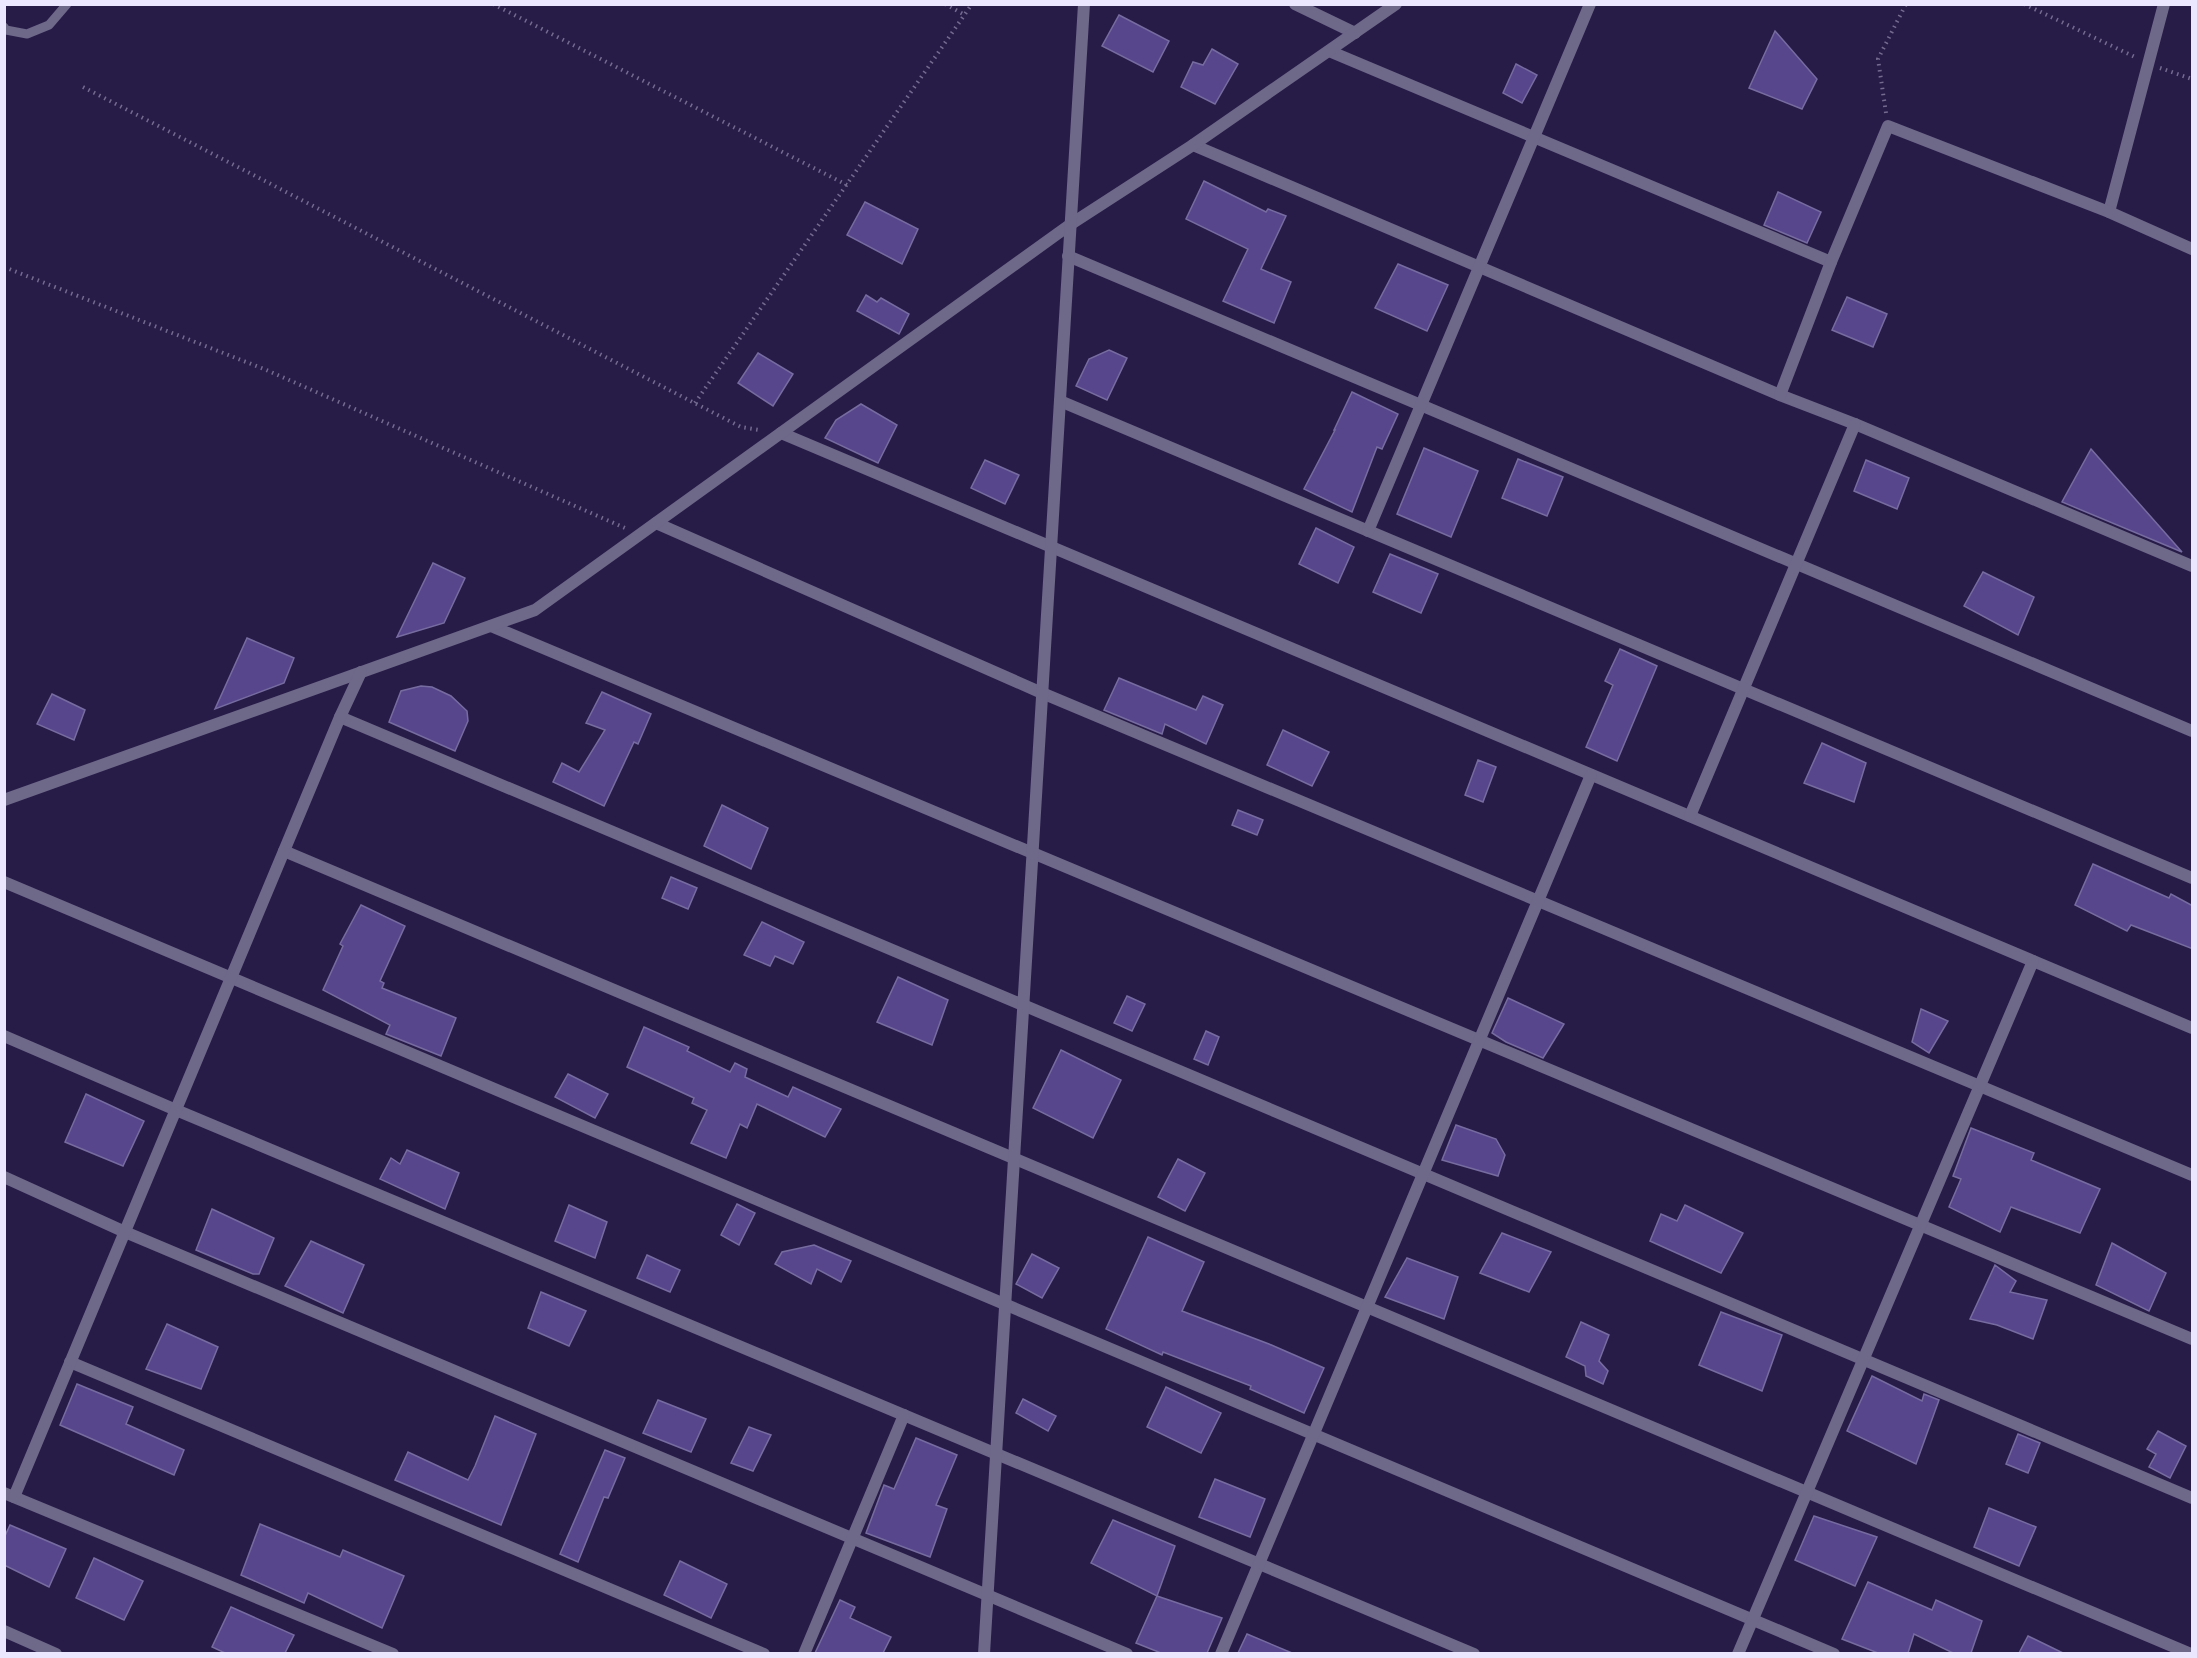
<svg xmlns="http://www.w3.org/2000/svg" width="2197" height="1658" viewBox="0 0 2197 1658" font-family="'Noto Sans',sans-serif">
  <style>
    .building { fill: #57468c; stroke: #776ca0; stroke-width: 1.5 }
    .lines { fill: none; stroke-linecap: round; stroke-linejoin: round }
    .path { stroke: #746b8f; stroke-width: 4; stroke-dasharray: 1.5 4.5; stroke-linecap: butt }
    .service { stroke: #6e6889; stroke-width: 9 }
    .minor { stroke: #6e6889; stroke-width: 12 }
  </style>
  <rect width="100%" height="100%" fill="#271b48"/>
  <!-- building -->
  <g class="building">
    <polygon points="1119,15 1169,41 1153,72 1102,46"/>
    <polygon points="1775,31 1817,79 1802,109 1749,88"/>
    <polygon points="1212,49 1238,64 1215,104 1181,87 1193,62 1203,65"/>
    <polygon points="1516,64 1537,75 1522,103 1503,93"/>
    <polygon points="1204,181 1266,212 1268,209 1286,216 1261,269 1291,282 1274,323 1223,301 1248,249 1186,219"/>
    <polygon points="1778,192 1821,212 1807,243 1764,225"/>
    <polygon points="865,202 918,229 902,264 847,235"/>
    <polygon points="1398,264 1448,285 1427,331 1375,308"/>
    <polygon points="866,295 877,302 881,298 909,314 899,334 857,311"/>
    <polygon points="1847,297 1887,314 1873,347 1832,330"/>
    <polygon points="1109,350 1127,358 1107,400 1076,386 1089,359"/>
    <polygon points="758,353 793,374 773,406 738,383"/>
    <polygon points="1352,392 1398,414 1382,449 1377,447 1352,512 1304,489 1335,430 1334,430"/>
    <polygon points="861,404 897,425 878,463 825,438 836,420"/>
    <polygon points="1424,448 1478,471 1451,537 1397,514"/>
    <polygon points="2091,449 2182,552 2062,502"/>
    <polygon points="1518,459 1563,477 1547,516 1502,498"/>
    <polygon points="985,460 1019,475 1005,504 971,488"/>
    <polygon points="1866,460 1909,478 1897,509 1854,491"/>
    <polygon points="1316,528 1354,547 1338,583 1299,564"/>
    <polygon points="1390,554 1438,574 1421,613 1373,592"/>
    <polygon points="433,563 465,578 444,623 397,637"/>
    <polygon points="1983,572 2034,597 2018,635 1964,606"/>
    <polygon points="247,638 294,658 284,683 215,709"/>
    <polygon points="1620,649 1657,666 1617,761 1586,747 1613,685 1605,681"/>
    <polygon points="1119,678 1196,710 1203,696 1223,705 1206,744 1165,724 1162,734 1104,710"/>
    <polygon points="421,686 432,687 451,696 467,711 468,721 455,751 389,722 401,691"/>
    <polygon points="602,692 651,714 638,744 634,742 604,806 553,782 562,763 579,772 605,730 586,723"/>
    <polygon points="52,694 85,710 74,740 37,724"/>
    <polygon points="1283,730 1329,752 1312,786 1267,765"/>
    <polygon points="1822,743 1866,763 1854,802 1804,783"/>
    <polygon points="1478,760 1496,767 1483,802 1465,795"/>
    <polygon points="722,805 768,828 751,869 704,846"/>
    <polygon points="1238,810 1263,820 1257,835 1232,825"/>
    <polygon points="2093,864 2169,898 2171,894 2193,906 2193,949 2131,925 2127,931 2075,905"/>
    <polygon points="671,877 697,888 688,909 662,898"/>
    <polygon points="361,905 405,926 380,981 384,983 382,988 456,1018 441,1056 386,1034 390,1025 323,990 343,946 340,944"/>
    <polygon points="762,922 804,942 793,964 775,956 770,966 744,955"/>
    <polygon points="898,977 948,1000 932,1045 877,1022"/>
    <polygon points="1127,996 1145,1004 1132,1031 1114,1023"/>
    <polygon points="1508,998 1564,1024 1543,1058 1506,1042 1492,1033"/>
    <polygon points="1921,1009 1948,1021 1929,1053 1912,1042"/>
    <polygon points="644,1027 689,1047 687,1051 730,1072 735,1063 747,1069 745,1077 788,1097 793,1087 841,1109 825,1137 757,1104 747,1128 740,1124 726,1158 691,1143 707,1110 692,1103 694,1098 627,1067"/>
    <polygon points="1206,1031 1219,1037 1208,1065 1194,1059"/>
    <polygon points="1061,1050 1121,1080 1093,1138 1033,1108"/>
    <polygon points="568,1074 608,1094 595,1118 555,1097"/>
    <polygon points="86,1094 144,1121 123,1166 65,1142"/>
    <polygon points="1456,1125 1496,1139 1505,1155 1498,1176 1442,1160"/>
    <polygon points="1971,1128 2034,1153 2031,1160 2100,1189 2080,1233 2011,1207 2000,1232 1949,1207 1961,1179 1953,1176"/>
    <polygon points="407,1150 459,1173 445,1209 380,1179 391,1158 400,1164"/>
    <polygon points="1178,1159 1205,1173 1185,1211 1158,1197"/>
    <polygon points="737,1204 755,1213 739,1245 721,1235"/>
    <polygon points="569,1205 607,1222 595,1258 555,1241"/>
    <polygon points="1685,1205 1743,1233 1721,1273 1650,1241 1661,1214 1677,1221"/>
    <polygon points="212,1209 274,1238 259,1274 253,1274 196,1250"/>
    <polygon points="1502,1233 1551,1252 1529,1292 1480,1273"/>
    <polygon points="1148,1237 1204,1262 1182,1311 1269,1344 1324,1368 1304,1413 1250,1389 1251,1386 1163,1352 1162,1355 1106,1329"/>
    <polygon points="311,1241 364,1265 343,1313 285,1286"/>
    <polygon points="2112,1243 2166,1273 2149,1311 2096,1285"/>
    <polygon points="814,1245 851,1261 841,1282 817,1269 811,1284 775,1264 782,1252"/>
    <polygon points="1032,1254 1059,1268 1042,1298 1016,1284"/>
    <polygon points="647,1255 680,1270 670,1292 637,1278"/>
    <polygon points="1407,1258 1458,1277 1444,1319 1385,1297"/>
    <polygon points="1995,1265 2016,1281 2010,1292 2047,1300 2033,1339 1997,1325 1970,1319"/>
    <polygon points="541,1292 586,1311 569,1346 528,1328"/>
    <polygon points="1721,1312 1782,1335 1762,1391 1699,1365"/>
    <polygon points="1581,1322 1609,1335 1599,1361 1608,1371 1603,1384 1586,1376 1585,1366 1566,1357"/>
    <polygon points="167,1324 218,1347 201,1389 146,1369"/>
    <polygon points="1872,1376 1922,1401 1924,1394 1939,1400 1916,1464 1847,1431"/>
    <polygon points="77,1384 133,1407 126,1424 184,1450 174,1475 60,1425"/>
    <polygon points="1166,1387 1221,1413 1201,1453 1147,1427"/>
    <polygon points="1023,1399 1056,1416 1048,1431 1016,1413"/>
    <polygon points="658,1400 706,1419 691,1452 643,1433"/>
    <polygon points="495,1416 536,1434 501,1525 395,1480 408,1452 468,1480 475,1466"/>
    <polygon points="749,1427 771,1435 753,1471 731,1463"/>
    <polygon points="2158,1431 2186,1446 2170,1478 2149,1467 2156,1454 2147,1449"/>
    <polygon points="2018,1434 2040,1443 2028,1473 2006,1464"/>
    <polygon points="916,1438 957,1455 936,1505 947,1509 930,1557 866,1533 884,1485 894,1489"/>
    <polygon points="605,1450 625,1458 608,1498 604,1497 578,1562 560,1554"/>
    <polygon points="1215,1479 1265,1499 1250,1537 1199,1517"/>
    <polygon points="1989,1508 2036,1527 2019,1566 1974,1547"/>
    <polygon points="1814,1516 1877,1537 1855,1586 1795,1560"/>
    <polygon points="1113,1520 1175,1546 1157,1596 1091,1563"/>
    <polygon points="260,1524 340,1557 343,1550 404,1576 382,1628 308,1593 304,1603 241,1575"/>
    <polygon points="10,1525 66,1549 49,1587 4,1565 4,1538"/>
    <polygon points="94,1558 143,1581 124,1620 76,1598"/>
    <polygon points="680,1561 727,1584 711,1618 664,1595"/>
    <polygon points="1868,1582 1932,1610 1936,1600 1982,1621 1971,1653 1953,1653 1914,1634 1908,1653 1878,1653 1842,1639"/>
    <polygon points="1157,1596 1222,1618 1207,1653 1161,1653 1136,1643"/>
    <polygon points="840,1600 855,1607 850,1618 891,1637 883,1653 815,1653"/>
    <polygon points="231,1607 294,1635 285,1653 225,1653 212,1647"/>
    <polygon points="1247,1634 1292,1653 1238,1653"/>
    <polygon points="2028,1636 2063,1653 2019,1653"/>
  </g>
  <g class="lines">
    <!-- path -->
    <g class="path">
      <polyline points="493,4 847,185"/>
      <polyline points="945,4 965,15"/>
      <polyline points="2024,4 2137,58"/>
      <polyline points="2160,68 2192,79"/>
      <polyline points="83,87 741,427 759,430"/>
      <polyline points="1886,113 1878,59 1906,4"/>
      <polyline points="4,267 264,369 625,528"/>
      <polyline points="695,403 972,4"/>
    </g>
    <!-- service -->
    <polyline class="service" points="4,27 6,30 27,34 49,25 67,4"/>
    <!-- minor -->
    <g class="minor">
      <polyline points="1295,4 1355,33"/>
      <polyline points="1329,51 1831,262"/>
      <polyline points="1193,145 1780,395 1855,424 2192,566"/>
      <polyline points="2109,212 2164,4"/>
      <polyline points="1068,256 2192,731"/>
      <polyline points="1780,395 1831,262 1888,126 2109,212 2192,249"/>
      <polyline points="1060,401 2192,878"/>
      <polyline points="781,433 2192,1028"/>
      <polyline points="656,523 1042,693 2192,1175"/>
      <polyline points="1368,531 1590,4"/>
      <polyline points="491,626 2192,1339"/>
      <polyline points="340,717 2192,1498"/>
      <polyline points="4,800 535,610 1071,224 1193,145 1396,4"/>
      <polyline points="1690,816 1855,424"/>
      <polyline points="284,851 2191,1654"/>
      <polyline points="4,882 1834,1654"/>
      <polyline points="4,1036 176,1110 1474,1654"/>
      <polyline points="4,1177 125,1232 1127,1654"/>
      <polyline points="70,1362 764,1654"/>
      <polyline points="4,1493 393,1654"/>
      <polyline points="14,1497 340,717 361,672"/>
      <polyline points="4,1631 56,1654"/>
      <polyline points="804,1654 904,1415"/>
      <polyline points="984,1654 1084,4"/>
      <polyline points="1221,1654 1591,775"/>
      <polyline points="1738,1654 2033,961"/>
    </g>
  </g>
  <!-- border -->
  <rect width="2197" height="1658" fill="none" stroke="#ebe7ff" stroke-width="12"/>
</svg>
